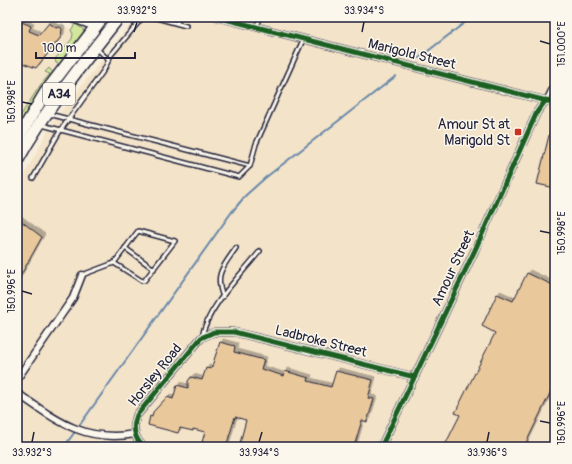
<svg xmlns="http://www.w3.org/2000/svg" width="572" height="464" viewBox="0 0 572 464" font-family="Pangolin,sans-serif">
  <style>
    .built { fill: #f3e3c8 }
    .green { fill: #d3e79c; stroke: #7a846c }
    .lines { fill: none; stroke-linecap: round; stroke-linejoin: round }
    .stream { stroke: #6888ab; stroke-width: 2 }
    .building { fill: #e9c89b; stroke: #22223b; filter: url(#shadow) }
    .lane-casing { stroke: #22223b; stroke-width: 6 }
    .street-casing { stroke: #22223b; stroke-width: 9 }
    .highway-casing { stroke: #22223b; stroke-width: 14 }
    .lane { stroke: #fbf7ec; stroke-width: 3 }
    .street { stroke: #fbf7ec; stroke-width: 6 }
    .highway { stroke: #fbf7ec; stroke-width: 11 }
    .cycleway-casing { stroke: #fbf7ec; stroke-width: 8 }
    .cycleway { stroke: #1b5e20; stroke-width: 5 }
    .ticks { fill: none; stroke: #22223b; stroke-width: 1.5 }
    .poi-dot { fill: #c8321e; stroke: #fbf7ec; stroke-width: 1.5 }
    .labels { text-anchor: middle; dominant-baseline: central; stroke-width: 3; stroke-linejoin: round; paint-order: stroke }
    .shield { fill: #fbf7ec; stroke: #636270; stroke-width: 1 }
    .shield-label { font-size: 13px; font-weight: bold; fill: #22223b }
    .street-label { font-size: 14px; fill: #22223b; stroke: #fbf7ec }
    .poi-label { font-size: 14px; fill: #22223b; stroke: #fbf7ec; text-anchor: end }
    .neatline { fill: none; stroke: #22223b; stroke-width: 1.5 }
    .ticks-label { font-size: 10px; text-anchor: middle; fill: #22223b }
  </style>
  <defs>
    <filter id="shadow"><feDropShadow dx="3" dy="-3" stdDeviation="0" flood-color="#0004"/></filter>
  </defs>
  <rect width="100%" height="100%" fill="#f7eedc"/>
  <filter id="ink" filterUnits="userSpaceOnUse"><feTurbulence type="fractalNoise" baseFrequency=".025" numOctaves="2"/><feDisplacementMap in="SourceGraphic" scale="8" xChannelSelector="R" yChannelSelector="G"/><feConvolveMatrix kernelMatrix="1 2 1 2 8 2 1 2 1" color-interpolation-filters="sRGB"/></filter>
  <g filter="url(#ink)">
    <!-- built -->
    <g class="built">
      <polygon points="17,17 40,17 73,30 78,39 41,84 17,121"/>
      <polygon points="136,17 555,17 555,447 17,447 17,189 52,123"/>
    </g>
    <!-- green -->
    <g class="green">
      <polygon points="75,24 83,29 84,34 61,65 56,63 55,59 72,39 73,34 71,30"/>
      <polygon points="49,68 54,74 17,128 17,121 41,84 50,74 45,72"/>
    </g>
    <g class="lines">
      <!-- stream -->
      <g class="stream">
        <polyline points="419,58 472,17"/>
        <polyline points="64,447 231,213 246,195 265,178 396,76"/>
      </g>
    </g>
    <!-- building -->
    <g class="building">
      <polygon points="17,20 31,26 29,31 39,35 49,23 56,28 60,27 62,29 61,37 36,68 17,61"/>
      <polygon points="553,119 555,119 555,164 552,176 555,176 555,188 537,184"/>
      <polygon points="17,218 42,237 17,282"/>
      <polygon points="527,273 555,286 555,383 524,447 444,447 460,415 455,413 495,333 482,326 497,294 513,301"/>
      <polygon points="220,342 235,346 234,352 264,360 261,369 284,376 285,371 309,378 308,381 331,387 336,371 373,380 368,398 374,399 367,422 362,420 354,447 239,447 246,420 235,417 226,447 207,447 208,444 202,442 205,432 193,429 193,431 180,428 178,433 148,425 150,416 152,417 153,412 167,397 173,399 177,385 188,388 188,381 191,377 202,380 206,368 211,369"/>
    </g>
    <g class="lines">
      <defs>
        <g id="lane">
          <polyline points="153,17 186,26"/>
          <polyline points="177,23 178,17"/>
          <polyline points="256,27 261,17"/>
          <polyline points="97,49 109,60"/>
          <polyline points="546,100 555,81"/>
          <polyline points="49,114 250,166"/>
          <polyline points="42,125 239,177 250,166 256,144 303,40"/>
          <polyline points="33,178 60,131 104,70 111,55 143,17"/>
          <polyline points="125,248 154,269"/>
          <polyline points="82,275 114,263 142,281 144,281 175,241 138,231 114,263"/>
          <path d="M223,297c-9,-23 0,-30 13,-49"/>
          <path d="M202,337c5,-30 39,-62 58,-86"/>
        </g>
        <g id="street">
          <polyline points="68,17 95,27"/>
          <polyline points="217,17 555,103"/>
          <polyline points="17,379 73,298 82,275"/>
          <path d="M17,393c39,27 67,50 118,41"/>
          <path d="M144,447c-10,-8 -12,-20 -7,-32l64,-77 13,-6h20l181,45"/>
          <polyline points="381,447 475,250 537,112 546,100"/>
        </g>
        <g id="highway">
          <polyline points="17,140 45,93 103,17"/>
          <path d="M17,161c29,-52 65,-97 102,-144"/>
        </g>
      </defs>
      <!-- lane casing -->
      <use href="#lane" class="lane-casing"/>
      <!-- street casing -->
      <use href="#street" class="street-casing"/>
      <!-- highway casing -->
      <use href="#highway" class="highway-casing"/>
      <!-- lane -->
      <use href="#lane" class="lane"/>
      <!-- street -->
      <use href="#street" class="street"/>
      <!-- highway -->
      <use href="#highway" class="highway"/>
      <defs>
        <g id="cycleway">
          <polyline points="217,17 555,103"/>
          <path d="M144,447c-10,-8 -12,-20 -7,-32l64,-77 13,-6h20l181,45"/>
          <polyline points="381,447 475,250 537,112 546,100"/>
        </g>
      </defs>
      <!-- cycleway casing -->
      <use href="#cycleway" class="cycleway-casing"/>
      <!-- cycleway -->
      <use href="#cycleway" class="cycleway"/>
    </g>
  </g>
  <!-- ticks -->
  <path class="ticks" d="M134,32l3,-10M362,32l2,-10M540,41l10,3M22,102l10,2M540,231l10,2M22,291l10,3M540,421l10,2M32,442l2,-10M259,442l3,-10M487,442l2,-10"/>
  <!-- markers -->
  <rect class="poi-dot" x="514" y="128" width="8" height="8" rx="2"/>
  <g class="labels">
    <!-- shield labels -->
    <rect class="shield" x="43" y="83" width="32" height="22" rx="3"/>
    <g class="shield-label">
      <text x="59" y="94">A34</text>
    </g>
    <!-- street labels -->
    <g class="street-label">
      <text transform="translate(412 54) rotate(14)">Marigold Street</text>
      <text transform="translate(453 268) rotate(-65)">Amour Street</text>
      <text transform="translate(321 341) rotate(14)">Ladbroke Street</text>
      <text transform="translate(155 375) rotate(-51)">Horsley Road</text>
    </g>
    <!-- poi labels -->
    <g class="poi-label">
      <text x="510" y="124">Amour St at<tspan x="510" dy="16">Marigold St</tspan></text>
    </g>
  </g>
  <!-- margin -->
  <rect width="572" height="464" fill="none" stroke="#fbf7ec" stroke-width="44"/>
  <!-- scale -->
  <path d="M36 52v6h99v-6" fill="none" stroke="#22223b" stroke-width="2"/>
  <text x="42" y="52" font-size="12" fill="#22223b" stroke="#fbf7ec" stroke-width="3" paint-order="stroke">100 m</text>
  <rect x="22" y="22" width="528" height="420" class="neatline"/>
  <g class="ticks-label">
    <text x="137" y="14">33.932°S</text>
    <text x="364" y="14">33.934°S</text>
    <text transform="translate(561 44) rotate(-90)" y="4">151.000°E</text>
    <text transform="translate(11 102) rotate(-90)" y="4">150.998°E</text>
    <text transform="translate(561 233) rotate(-90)" y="4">150.998°E</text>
    <text transform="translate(11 291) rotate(-90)" y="4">150.996°E</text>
    <text transform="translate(561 423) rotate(-90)" y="4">150.996°E</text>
    <text x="32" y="456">33.932°S</text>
    <text x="259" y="456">33.934°S</text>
    <text x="487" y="456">33.936°S</text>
  </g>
</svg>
